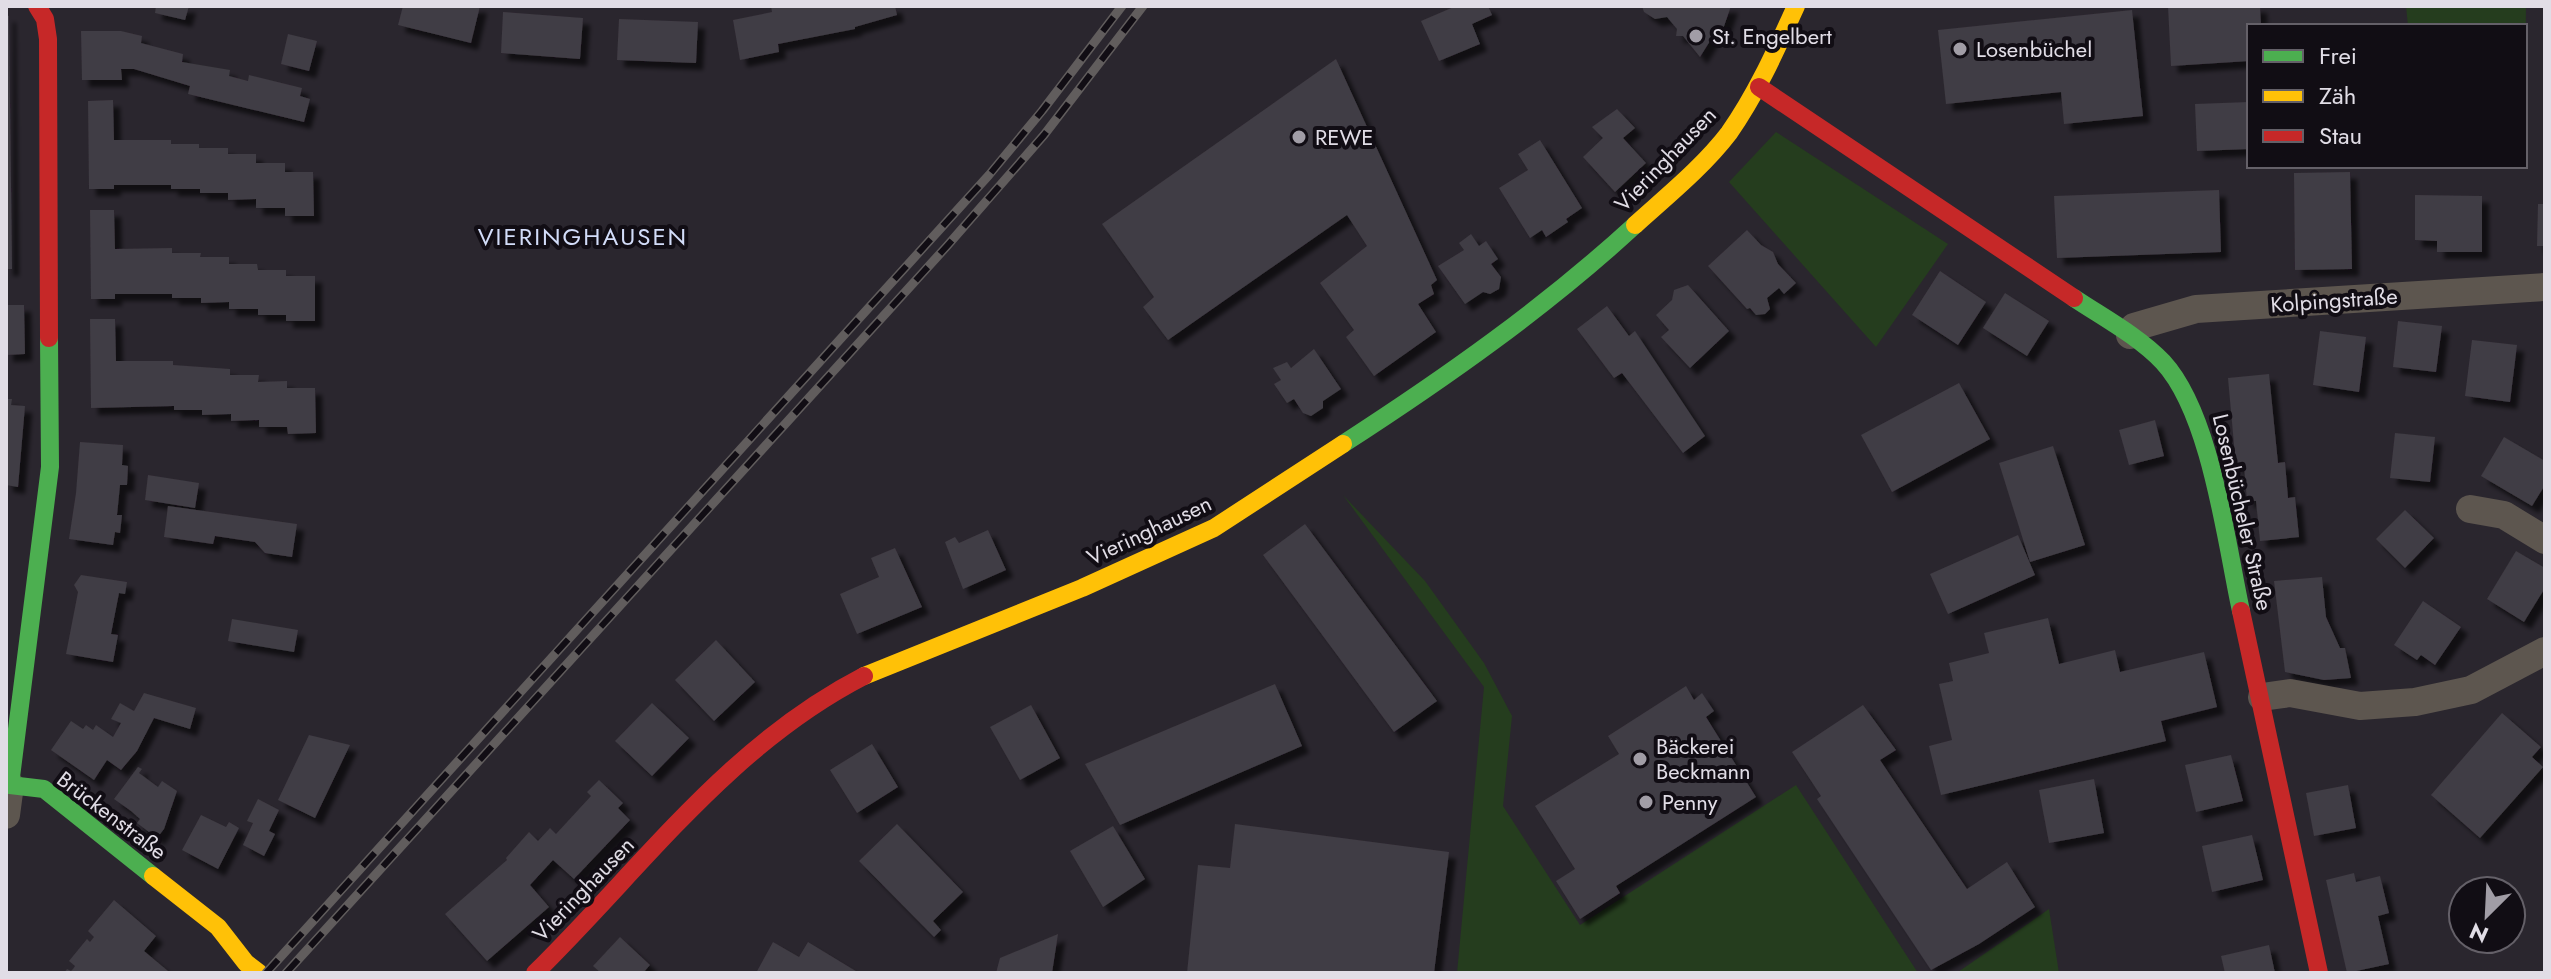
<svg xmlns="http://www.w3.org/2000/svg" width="2551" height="979" viewBox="0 0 2551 979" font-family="Jost,sans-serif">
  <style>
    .green { fill: #253d1e }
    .building { fill: #403c44; filter: url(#shadow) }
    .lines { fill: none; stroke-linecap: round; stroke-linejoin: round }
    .street { stroke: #5d564f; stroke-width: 28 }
    .fast { stroke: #4caf50; stroke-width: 18 }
    .slow { stroke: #ffc107; stroke-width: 18 }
    .jam { stroke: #c62828; stroke-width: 18 }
    .rail-casing { stroke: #615d5d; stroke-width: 9 }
    .rail { stroke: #110d14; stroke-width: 6; stroke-dasharray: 18; stroke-linecap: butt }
    .poi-dot { fill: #a19da6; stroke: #110d14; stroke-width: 3 }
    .labels { text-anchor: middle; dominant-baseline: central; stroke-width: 8; stroke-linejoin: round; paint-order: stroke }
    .poi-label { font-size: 22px; fill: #e1dde6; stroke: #110d14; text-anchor: start }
    .street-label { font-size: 22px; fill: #e1dde6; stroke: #110d14 }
    .neighbourhood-label { font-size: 24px; letter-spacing: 2px; fill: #d2dcf8; stroke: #110d14 }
  </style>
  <defs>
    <filter id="shadow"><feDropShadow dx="7" dy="7" stdDeviation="2" flood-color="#0009"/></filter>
  </defs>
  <rect width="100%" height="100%" fill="#2a262e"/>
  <!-- green -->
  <g class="green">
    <polygon points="2406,6 2526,6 2525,80 2525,26 2408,26"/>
    <polygon points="1776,132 1948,244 1876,347 1729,182"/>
    <polygon points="1343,495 1425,581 1484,663 1512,716 1503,806 1580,925 1796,785 1918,973 1457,973 1484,687"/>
    <polygon points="2049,909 2059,973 1954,973 1958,972"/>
  </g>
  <!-- building -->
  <g class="building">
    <polygon points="156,6 189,6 185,20 155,13"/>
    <polygon points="403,6 480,6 471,43 398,25"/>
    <polygon points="771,6 895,6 897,15 855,27 855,29 778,44 779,52 740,60 733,20 772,12"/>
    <polygon points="1456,6 1488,6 1492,15 1472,24 1480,44 1439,61 1421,21"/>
    <polygon points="1642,6 1731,6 1721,35 1715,33 1700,57 1683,36 1676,36 1677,29 1667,17 1655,19 1644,12"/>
    <polygon points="2168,6 2260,6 2261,26 2249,26 2249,61 2171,66"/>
    <polygon points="2132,10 2143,116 2064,124 2061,92 1946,104 1938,30"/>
    <polygon points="503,12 583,18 580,59 501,53"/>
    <polygon points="6,15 9,16 12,269 6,269"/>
    <polygon points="619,19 698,22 696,63 617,60"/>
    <polygon points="81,31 121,31 142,36 141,43 183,54 182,62 230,70 229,76 248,81 249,75 302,88 300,96 310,99 304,122 188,94 190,86 134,69 121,69 122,80 82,80"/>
    <polygon points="288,34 317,41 309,71 281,64"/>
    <polygon points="1336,59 1437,280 1431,285 1434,294 1418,304 1436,332 1374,376 1346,337 1354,330 1320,283 1367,246 1347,215 1168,340 1143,307 1154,297 1102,224"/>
    <polygon points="113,100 114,140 171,140 171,144 199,144 199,148 228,148 228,154 256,154 256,163 285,163 285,172 313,172 314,216 285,216 285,208 256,208 256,199 228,200 228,193 200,193 200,189 171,189 171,185 114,185 114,189 89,189 88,101"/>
    <polygon points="2249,102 2249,149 2197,151 2195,104"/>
    <polygon points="1617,109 1635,128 1623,138 1646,163 1615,192 1583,157 1603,138 1592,127"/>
    <polygon points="1540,140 1582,208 1566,219 1568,222 1546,237 1542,230 1530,238 1499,188 1528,170 1518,154"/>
    <polygon points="2350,172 2352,269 2295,270 2294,173"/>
    <polygon points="2219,190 2221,252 2057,258 2054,196"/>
    <polygon points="2415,195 2482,196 2482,252 2437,252 2437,241 2415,240"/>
    <polygon points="2538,204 2545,204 2545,246 2537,246"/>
    <polygon points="90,210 114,210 115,249 172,248 172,253 201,253 200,257 229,257 229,264 257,264 258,270 286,270 286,276 315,276 315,321 286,321 286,315 258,315 258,309 229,309 229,302 201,303 201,298 172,298 172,294 115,294 115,299 91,299"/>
    <polygon points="1747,230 1761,245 1773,252 1778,264 1796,283 1784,294 1779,288 1767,298 1770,309 1765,314 1756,315 1750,308 1747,309 1708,266"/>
    <polygon points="1471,234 1479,246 1486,241 1498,259 1491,264 1501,277 1499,289 1490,294 1483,292 1465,304 1438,266 1464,250 1459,243"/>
    <polygon points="1940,271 1986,302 1958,345 1912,315"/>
    <polygon points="1688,285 1729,331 1690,368 1661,337 1669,330 1656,315 1672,300 1674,290"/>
    <polygon points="2005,293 2049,321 2027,356 1983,328"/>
    <polygon points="6,305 24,305 25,354 6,355"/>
    <polygon points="1607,306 1629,336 1635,331 1705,436 1683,453 1622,373 1614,378 1577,329"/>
    <polygon points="90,319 115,319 116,361 173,361 173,365 230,369 230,375 259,375 258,382 287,381 287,388 315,388 316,433 288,434 287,427 259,427 259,420 231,421 231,414 202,415 202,410 174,410 174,406 91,408"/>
    <polygon points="2398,321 2442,326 2436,372 2393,367"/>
    <polygon points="2320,331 2366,337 2359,392 2313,385"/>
    <polygon points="2472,340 2517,345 2510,402 2465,396"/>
    <polygon points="1314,349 1341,389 1323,401 1323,408 1311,416 1303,413 1294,399 1287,403 1274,384 1281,380 1273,368 1287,362 1291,368"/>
    <polygon points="2269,374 2278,463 2285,462 2288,498 2295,497 2299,537 2260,541 2256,501 2247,501 2244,466 2236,467 2228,378"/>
    <polygon points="1959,383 1990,439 1892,492 1861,435"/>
    <polygon points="6,399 12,399 11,405 25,406 18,487 6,485"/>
    <polygon points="2155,420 2164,456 2129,465 2119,430"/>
    <polygon points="2395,433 2435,437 2430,482 2390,478"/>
    <polygon points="2504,437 2545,461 2545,485 2532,506 2481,476"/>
    <polygon points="80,442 123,445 122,465 128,466 127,485 120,485 117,515 122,515 120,533 115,532 113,545 69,539 76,493"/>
    <polygon points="2053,446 2085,545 2030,562 1999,463"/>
    <polygon points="148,475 199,483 195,508 145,500"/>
    <polygon points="168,506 297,524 292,557 265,553 255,542 215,536 213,544 164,537"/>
    <polygon points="2405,510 2434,538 2405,568 2376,539"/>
    <polygon points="1305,524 1437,701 1394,732 1263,555"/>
    <polygon points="988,530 1006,570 963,589 945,542 955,537 959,543"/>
    <polygon points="2018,535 2035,575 1948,614 1930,574"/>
    <polygon points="895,548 922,607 857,634 840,594 879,577 871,558"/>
    <polygon points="2516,551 2545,568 2545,588 2524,622 2487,599"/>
    <polygon points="81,575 127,582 125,594 119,593 111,634 118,635 113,662 66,654 78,592 74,585"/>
    <polygon points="2322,577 2326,617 2340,648 2345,648 2351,678 2324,680 2285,672 2274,581"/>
    <polygon points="2423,601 2461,627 2435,665 2421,655 2417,660 2394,645"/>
    <polygon points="2048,618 2059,664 2115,650 2120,672 2204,652 2217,707 2161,721 2166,741 1941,795 1929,746 1952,740 1939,684 1953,681 1949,663 1989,653 1984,633"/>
    <polygon points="232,619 298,630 294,652 228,641"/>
    <polygon points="716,640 755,682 714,721 675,680"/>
    <polygon points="1275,684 1302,746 1120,825 1085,764"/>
    <polygon points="1686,686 1694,700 1702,693 1714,711 1706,717 1756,797 1616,886 1620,893 1580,919 1556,881 1575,869 1535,806 1619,754 1608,736"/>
    <polygon points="144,693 196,708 190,729 154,718 137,751 121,770 107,760 94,780 51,750 71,721 83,729 86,725 93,730 96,725 113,737 121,723 111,719 120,703 134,711"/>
    <polygon points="652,703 689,738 652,776 615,741"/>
    <polygon points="1031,705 1060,758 1020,780 990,727"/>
    <polygon points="1863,705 1896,750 1880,760 1967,889 2007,862 2035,907 1979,944 1931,970 1817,799 1821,796 1792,752"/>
    <polygon points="2502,713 2541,747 2532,757 2543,767 2480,838 2431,795"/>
    <polygon points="309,735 350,745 315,818 278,800"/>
    <polygon points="872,744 898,787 857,813 830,770"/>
    <polygon points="2231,755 2243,801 2196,812 2185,765"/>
    <polygon points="138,767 142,769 139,773 158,787 162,781 177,791 164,829 157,838 137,823 140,819 131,811 114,799"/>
    <polygon points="2094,779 2104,833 2049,843 2039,790"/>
    <polygon points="599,780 623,803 618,808 630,820 574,879 553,860 530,885 549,907 487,961 445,914 507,860 506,858 529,832 538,841 550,828 556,834 591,796 587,792"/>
    <polygon points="2348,785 2356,828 2314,836 2306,793"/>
    <polygon points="258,799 279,810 269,831 275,834 264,856 243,845 253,823 247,821"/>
    <polygon points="201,815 226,827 229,822 239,828 218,869 182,850"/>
    <polygon points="897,824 963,892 933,921 941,930 934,937 859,861"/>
    <polygon points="1235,824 1449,852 1434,973 1187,973 1198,865 1230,868"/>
    <polygon points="1113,826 1145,879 1103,907 1070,851"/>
    <polygon points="2252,835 2263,880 2212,892 2202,846"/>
    <polygon points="2354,873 2356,882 2380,876 2389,913 2378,916 2389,964 2347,973 2326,880"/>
    <polygon points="114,900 156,936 144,951 168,971 166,973 64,973 67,969 71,971 73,969 75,966 69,961 87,939 90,942 94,937 88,931"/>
    <polygon points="1058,934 1052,973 996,973 1000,958"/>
    <polygon points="620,937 650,965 643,973 601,973 593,966"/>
    <polygon points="773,942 799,957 808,942 859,973 756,973"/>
    <polygon points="2269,945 2275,973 2225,973 2221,956"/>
  </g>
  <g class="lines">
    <!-- street -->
    <g class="street">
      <polyline points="2130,335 2134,327 2196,309 2545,287"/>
      <polyline points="2470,509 2504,515 2545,540"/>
      <polyline points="2262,697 2290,693 2360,706 2415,702 2471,690 2545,651"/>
      <polyline points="6,815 10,785"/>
    </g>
    <!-- fast -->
    <g class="fast">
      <path d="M2074,298c30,20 64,38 89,64 48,52 63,180 78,249"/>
      <polyline points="49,338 50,467 10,785 44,789 153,876"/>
      <path d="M1343,444c102,-66 203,-137 292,-219"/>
    </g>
    <!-- slow -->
    <g class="slow">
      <path d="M1635,225c32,-29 68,-58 94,-92 28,-40 47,-83 67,-127"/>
      <polyline points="864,676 1082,588 1214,528 1343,444"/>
      <polyline points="153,876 218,927 246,963 259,973"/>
    </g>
    <!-- jam -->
    <g class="jam">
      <polyline points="37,6 45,19 48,39 49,338"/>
      <polyline points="1759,87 2074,298"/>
      <polyline points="2241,611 2319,973"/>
      <path d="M535,973c107,-105 193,-227 329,-297"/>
    </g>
    <defs>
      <g id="rail">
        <polyline points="266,973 989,175 1042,111 1122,6"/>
        <polyline points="286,973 947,246 1044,135 1143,6"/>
      </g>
    </defs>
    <!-- rail casing -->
    <use href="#rail" class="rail-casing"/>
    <!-- rail -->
    <use href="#rail" class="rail"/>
  </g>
  <!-- markers -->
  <g class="poi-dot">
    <circle cx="1696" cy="36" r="8"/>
    <circle cx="1960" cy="49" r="8"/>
    <circle cx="1299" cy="137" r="8"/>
    <circle cx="1640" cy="759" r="8"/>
    <circle cx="1646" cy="802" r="8"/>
  </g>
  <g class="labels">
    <!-- poi labels -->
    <g class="poi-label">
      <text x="1712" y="36">St. Engelbert</text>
      <text x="1976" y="49">Losenbüchel</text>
      <text x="1315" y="137">REWE</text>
      <text x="1656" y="746">Bäckerei<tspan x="1656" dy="25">Beckmann</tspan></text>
      <text x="1662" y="802">Penny</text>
    </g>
    <!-- street labels -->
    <g class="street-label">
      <text transform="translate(1665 159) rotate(-46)">Vieringhausen</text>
      <text transform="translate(2334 300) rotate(-4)">Kolpingstraße</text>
      <text transform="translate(2243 512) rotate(77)">Losenbücheler Straße</text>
      <text transform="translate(1149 530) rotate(-25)">Vieringhausen</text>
      <text transform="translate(112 815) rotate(37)">Brückenstraße</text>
      <text transform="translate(583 889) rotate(-46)">Vieringhausen</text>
    </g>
    <!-- neighbourhood labels -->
    <g class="neighbourhood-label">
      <text x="583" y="236">VIERINGHAUSEN</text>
    </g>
  </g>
  <!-- border -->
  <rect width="2551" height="979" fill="none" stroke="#e1dde6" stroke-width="16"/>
  <!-- legend -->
  <rect x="2247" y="24" width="280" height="144" fill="#110d14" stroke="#646068" stroke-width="2"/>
  <rect x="2263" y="50" width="40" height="12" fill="#4caf50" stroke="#646068" stroke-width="2"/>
  <text x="2319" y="64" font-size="24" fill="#e1dde6">Frei</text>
  <rect x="2263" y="90" width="40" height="12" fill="#ffc107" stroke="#646068" stroke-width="2"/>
  <text x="2319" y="104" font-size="24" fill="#e1dde6">Zäh</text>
  <rect x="2263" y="130" width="40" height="12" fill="#c62828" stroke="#646068" stroke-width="2"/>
  <text x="2319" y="144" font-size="24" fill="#e1dde6">Stau</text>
  <!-- north arrow -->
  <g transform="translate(2487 915) rotate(204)"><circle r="38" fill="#110d14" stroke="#646068" stroke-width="2"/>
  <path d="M0-6L14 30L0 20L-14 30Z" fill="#a19da6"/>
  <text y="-12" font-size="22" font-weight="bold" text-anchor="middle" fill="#e1dde6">N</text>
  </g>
</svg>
